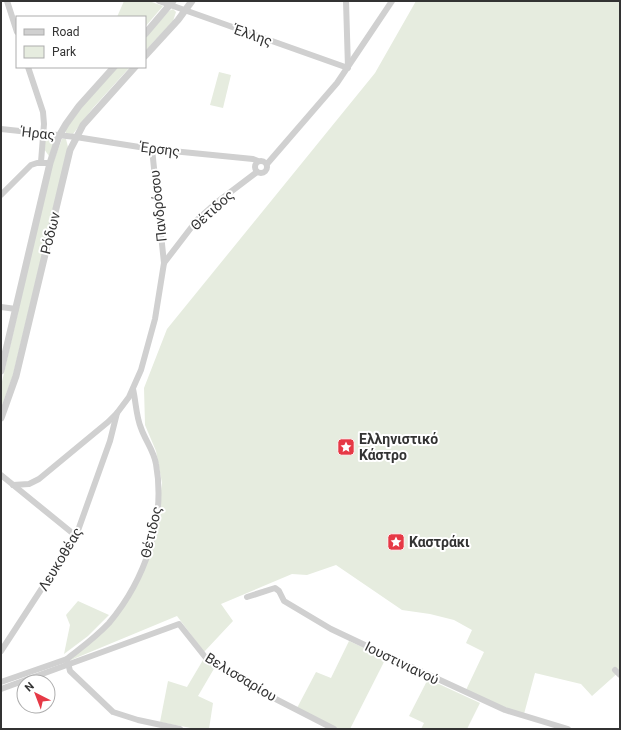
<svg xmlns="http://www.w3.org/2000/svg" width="621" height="730" viewBox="0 0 621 730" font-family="Roboto,sans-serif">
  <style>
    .green { fill: #e6ecdf }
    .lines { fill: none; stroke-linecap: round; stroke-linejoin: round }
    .minor { stroke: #d0d0d0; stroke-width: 6 }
    .tertiary { stroke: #d0d0d0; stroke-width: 7 }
    .labels { text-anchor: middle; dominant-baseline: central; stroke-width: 4; stroke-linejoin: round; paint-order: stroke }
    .street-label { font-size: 14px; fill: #333; stroke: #fff }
    .poi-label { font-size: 14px; font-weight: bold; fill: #333; stroke: #fff; text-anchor: start }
  </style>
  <rect width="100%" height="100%" fill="#fff"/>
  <!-- green -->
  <g class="green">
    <polygon points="124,1 149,1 163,6 145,27 145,17 117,17"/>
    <polygon points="416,1 620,1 620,671 592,696 581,684 535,673 524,714 506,708 466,690 484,652 466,643 472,630 454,620 430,614 402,610 336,565 307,575 292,574 221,604 233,621 204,652 177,616 71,660 71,657 129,600 155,537 162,483 156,451 145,425 144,388 167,329 375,73"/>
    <polygon points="173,9 176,12 173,21 145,51 145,38 169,11"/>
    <polygon points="118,67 130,67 93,108 73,134 66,133 65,130 85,103"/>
    <polygon points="219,72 231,75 223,108 210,105"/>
    <polygon points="45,136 56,137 49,156 44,149"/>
    <polygon points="62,139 66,139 68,147 13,375 1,408 1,386 51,168"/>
    <polygon points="78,601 109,615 88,636 64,654 70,625 66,615"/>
    <polygon points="349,641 386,658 350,729 339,729 297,708 316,672 331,678"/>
    <polygon points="203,660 215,667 198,696 213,703 209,729 196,729 160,722 168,681 187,687"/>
    <polygon points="428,679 480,703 467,729 421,729 424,723 409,716"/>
  </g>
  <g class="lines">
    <!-- minor -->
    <g class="minor">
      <polyline points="7,1 17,32"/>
      <polyline points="159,1 348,68 346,1"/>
      <polyline points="28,67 43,112 44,124 41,162"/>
      <polyline points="1,129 76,137 152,149 253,159 258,161"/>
      <polyline points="152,149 164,263"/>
      <circle cx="261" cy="167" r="6"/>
      <polyline points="267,164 337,83 392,1"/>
      <polyline points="1,195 31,165 37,163 50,163"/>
      <polyline points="1,307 16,309"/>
      <path d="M133,389c3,13 3,27 8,39 4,12 13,23 15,36 10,56 -11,116 -47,159 -13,14 -27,24 -42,36l3,12 43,41 25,8 42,9"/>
      <polyline points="1,475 76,536"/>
      <polyline points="13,485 29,484 39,479 108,422 117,413 129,397 141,370 155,319 164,263 197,220 216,203 257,172"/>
      <polyline points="247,597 275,588 279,591 284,601 331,629 388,656 505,710 568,729"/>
      <polyline points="1,651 76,536 110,441 117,413"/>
      <polyline points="615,670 620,675"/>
      <polyline points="1,682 67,659"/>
      <polyline points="1,689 179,624 206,658 260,691 334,729"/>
    </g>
    <!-- tertiary -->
    <g class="tertiary">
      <polyline points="145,34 173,1"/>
      <polyline points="145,56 178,20 192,1"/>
      <polyline points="1,371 50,163 59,136 66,124 79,106 114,67"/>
      <polyline points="1,418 16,376 70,150 83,125 135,67"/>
    </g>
  </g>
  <!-- icons -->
  <defs>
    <symbol id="sight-square" viewBox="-11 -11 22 22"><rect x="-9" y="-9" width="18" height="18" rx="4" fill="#e63946" stroke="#fff"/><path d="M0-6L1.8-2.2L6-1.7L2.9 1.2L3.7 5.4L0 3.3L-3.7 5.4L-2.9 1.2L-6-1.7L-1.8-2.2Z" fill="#fff"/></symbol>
  </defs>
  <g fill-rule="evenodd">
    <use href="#sight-square" x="336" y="437" width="20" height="20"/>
    <use href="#sight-square" x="386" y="532" width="20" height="20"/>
  </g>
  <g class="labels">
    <!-- street labels -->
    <g class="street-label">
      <text transform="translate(253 35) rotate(19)">Έλλης</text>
      <text transform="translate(38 133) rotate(6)">Ήρας</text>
      <text transform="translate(160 149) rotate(7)">Έρσης</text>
      <text transform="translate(158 206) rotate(-96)">Πανδρόσου</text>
      <text transform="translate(212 210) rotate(-42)">Θέτιδος</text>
      <text transform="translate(50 233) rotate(-76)">Ρόδων</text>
      <text transform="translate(151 532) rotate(-77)">Θέτιδος</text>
      <text transform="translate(60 559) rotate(-59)">Λευκοθέας</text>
      <text transform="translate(402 663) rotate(26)">Ιουστινιανού</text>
      <text transform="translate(241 677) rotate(31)">Βελισσαρίου</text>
    </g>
    <!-- poi labels -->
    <g class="poi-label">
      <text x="359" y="439">Ελληνιστικό<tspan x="359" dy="16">Κάστρο</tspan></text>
      <text x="409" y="542">Καστράκι</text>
    </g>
  </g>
  <!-- border -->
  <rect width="621" height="730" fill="none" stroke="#333333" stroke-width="4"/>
  <!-- legend -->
  <rect x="16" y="16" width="130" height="52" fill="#ffffff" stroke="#adadad"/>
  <rect x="24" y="29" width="20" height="6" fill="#d0d0d0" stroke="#adadad"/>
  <text x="52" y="36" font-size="12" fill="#333333">Road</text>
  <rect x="24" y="46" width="20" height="12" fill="#e6ecdf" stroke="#adadad"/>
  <text x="52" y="56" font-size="12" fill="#333333">Park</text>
  <!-- north arrow -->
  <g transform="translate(36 694) rotate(318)"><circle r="19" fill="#ffffff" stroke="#adadad"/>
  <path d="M0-3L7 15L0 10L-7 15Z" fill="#e63946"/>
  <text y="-6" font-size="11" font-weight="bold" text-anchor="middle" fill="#333333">N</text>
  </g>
</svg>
